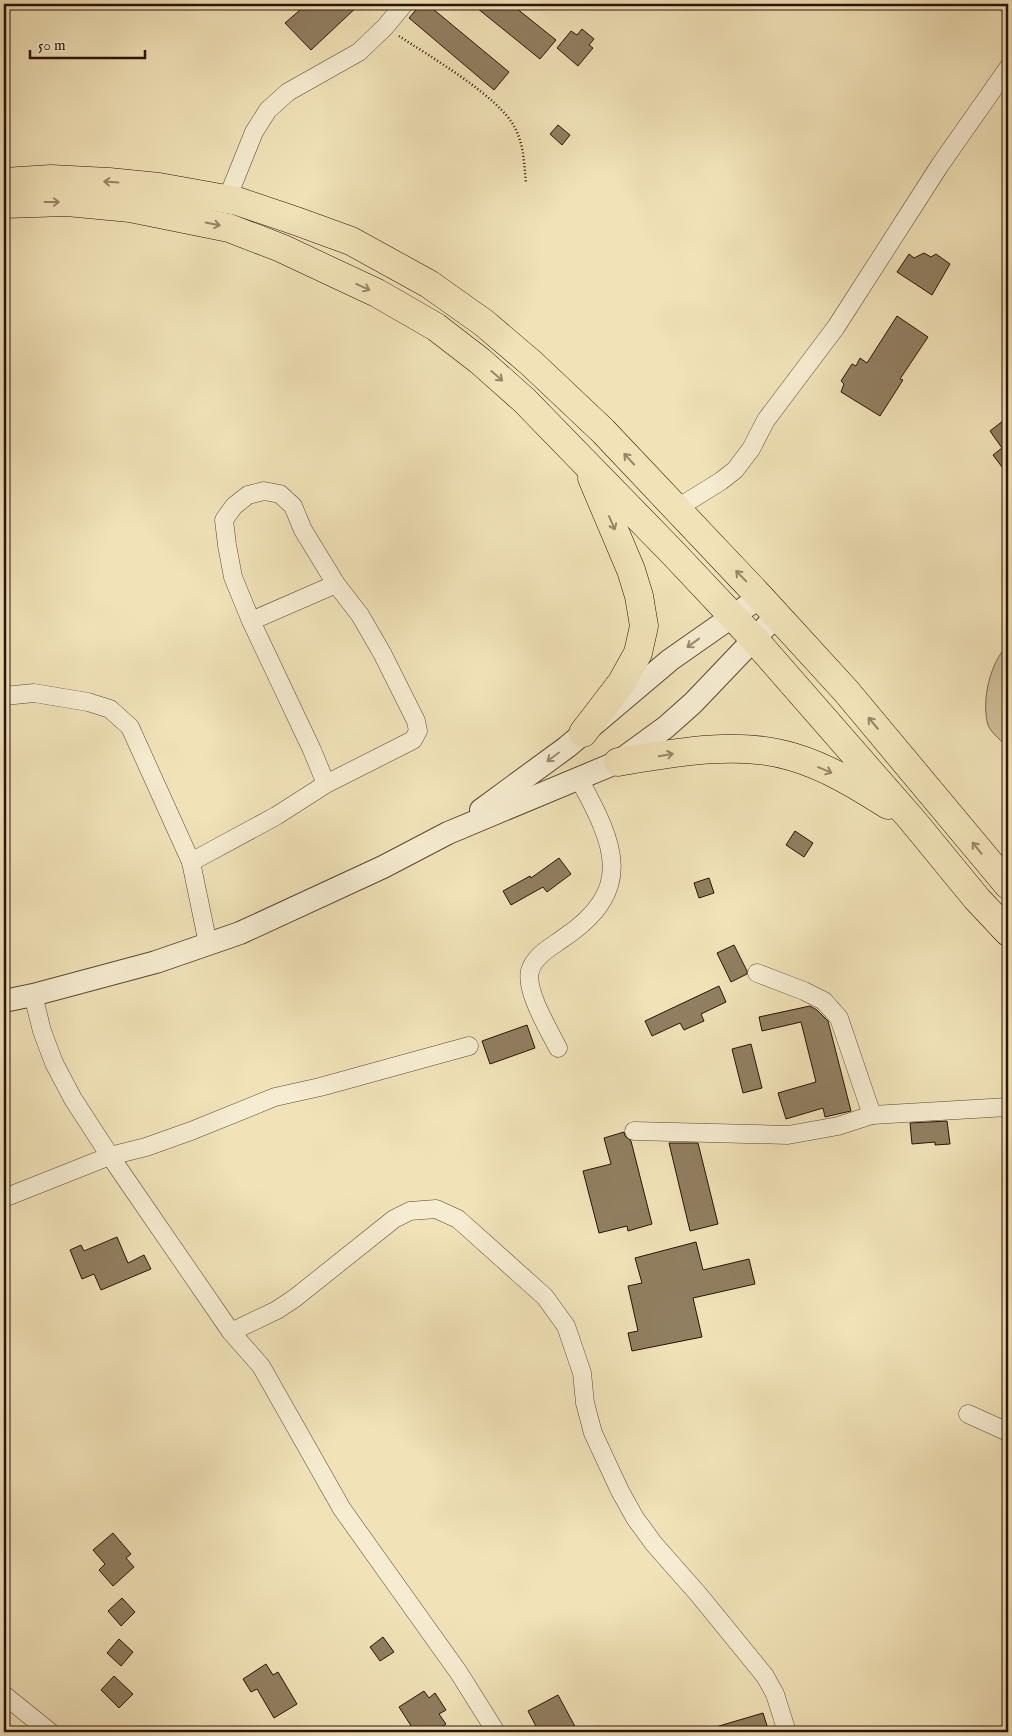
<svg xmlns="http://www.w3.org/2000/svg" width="1012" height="1736" viewBox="0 0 1012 1736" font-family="'IM FELL English',serif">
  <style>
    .green { fill: #cfbf99; stroke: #7c694e }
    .building { fill: #917f61; stroke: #281303 }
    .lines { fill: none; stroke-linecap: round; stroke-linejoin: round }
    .minor-casing { stroke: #5a4730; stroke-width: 19 }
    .tertiary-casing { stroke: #5a4730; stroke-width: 24 }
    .trunk-casing { stroke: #281303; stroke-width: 29 }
    .path { stroke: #281303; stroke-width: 2.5; stroke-dasharray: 1 2.5; stroke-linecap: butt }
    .minor { stroke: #f6ecd1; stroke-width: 18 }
    .tertiary { stroke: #f6ecd1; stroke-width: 22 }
    .trunk { stroke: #f1e2b8; stroke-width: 28 }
    .oneway { stroke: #978567 }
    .oneway2 { stroke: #998a74 }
  </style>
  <rect width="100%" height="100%" fill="#f1e2b8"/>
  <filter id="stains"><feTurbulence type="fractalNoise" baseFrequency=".004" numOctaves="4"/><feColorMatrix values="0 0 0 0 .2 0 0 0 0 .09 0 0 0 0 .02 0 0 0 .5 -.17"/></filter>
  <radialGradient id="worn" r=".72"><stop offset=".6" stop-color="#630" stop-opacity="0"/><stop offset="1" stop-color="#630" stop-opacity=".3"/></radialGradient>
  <!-- green -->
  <path class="green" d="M1008,645v103c-5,-6 -17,-15 -20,-23 -7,-24 2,-63 20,-80z"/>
  <!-- building -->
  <g class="building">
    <polygon points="307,4 360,4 311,50 285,23"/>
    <polygon points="421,4 427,4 509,72 494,90 409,18"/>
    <polygon points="472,4 511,4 556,40 540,59"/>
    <polygon points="582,29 594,39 589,45 593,48 578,66 557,48 571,31 577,35"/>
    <polygon points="558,125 570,135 562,145 550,134"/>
    <polygon points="924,253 931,257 936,254 950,264 932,295 897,272 909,254 914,258"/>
    <polygon points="897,316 928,337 900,379 903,380 880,416 841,392 844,384 841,381 852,364 856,366 860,358 867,363"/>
    <polygon points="1008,417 1008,475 993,455 1002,448 990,431"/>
    <polygon points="795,831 813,843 804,857 786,845"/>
    <polygon points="559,858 571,874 547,892 543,887 511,905 503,891 530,876 531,878"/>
    <polygon points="709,878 714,893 699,898 694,883"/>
    <polygon points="734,945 747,971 747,974 731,982 717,953"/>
    <polygon points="719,986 726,1002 701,1014 704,1021 684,1030 680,1023 652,1036 645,1021"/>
    <polygon points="810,1006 817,1010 828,1021 851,1111 825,1117 823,1108 786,1119 778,1093 816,1082 801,1022 762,1031 759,1017"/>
    <polygon points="527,1025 535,1048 490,1064 482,1041"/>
    <polygon points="751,1044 762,1088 743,1093 732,1049"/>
    <polygon points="947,1121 950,1144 935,1145 935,1142 912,1144 910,1123"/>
    <polygon points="624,1132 625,1136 631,1141 652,1224 628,1231 627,1226 599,1233 583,1171 611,1164 604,1138"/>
    <polygon points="669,1143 698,1143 718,1224 690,1231"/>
    <polygon points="117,1237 128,1263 144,1255 151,1269 101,1290 94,1274 82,1279 70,1250 81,1245 84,1251"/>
    <polygon points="696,1242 703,1270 749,1259 755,1284 693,1298 702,1337 632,1351 628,1333 638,1331 628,1286 642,1283 635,1258"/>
    <polygon points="113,1533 131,1554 126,1558 134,1567 113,1586 99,1570 105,1564 93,1550"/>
    <polygon points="122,1598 135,1612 121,1626 108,1611"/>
    <polygon points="383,1637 394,1652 380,1661 370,1647"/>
    <polygon points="119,1639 133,1652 121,1666 107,1653"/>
    <polygon points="266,1664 273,1675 278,1672 297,1704 274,1718 257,1689 251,1692 243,1679"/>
    <polygon points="114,1676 133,1694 119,1708 101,1690"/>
    <polygon points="424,1691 429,1698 435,1693 446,1710 439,1714 446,1724 434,1732 415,1732 399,1707"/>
    <polygon points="558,1695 578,1732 539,1732 528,1711"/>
    <polygon points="763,1713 769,1732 709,1732 709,1729"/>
  </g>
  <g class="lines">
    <defs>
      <g id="minor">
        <polyline points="227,199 254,132 268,110 288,92 359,52 385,27 404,4"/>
        <polyline points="676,509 721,481 735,470 751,449 766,420 836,327 940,165 1008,68"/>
        <polyline points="251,621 336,584"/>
        <polyline points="4,696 34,693 88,702 110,709 130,727 191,862 208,944"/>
        <polyline points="191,862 276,816 326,784 312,750 251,621 233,577 227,545 224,520 234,506 248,495 264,491 280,494 293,506 303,530 336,584 360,615 382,653 416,721 418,731 413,740 326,784"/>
        <polyline points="757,973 804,991 824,1001 839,1018 872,1115 1008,1107"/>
        <polyline points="33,995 42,1031 54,1063 73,1099 110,1156 231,1332 261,1366 342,1509 459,1673 496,1732"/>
        <path d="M558,1048c-9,-18 -33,-57 -28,-77 4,-15 21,-24 32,-32 74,-49 53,-94 17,-160"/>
        <polyline points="634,1131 788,1135 838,1126 872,1115"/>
        <polyline points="4,1198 110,1156 146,1147 191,1131 275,1097 320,1087 469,1046"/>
        <polyline points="231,1332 277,1310 295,1298 394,1219 410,1211 436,1209 458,1219 545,1297 566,1326 582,1373 585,1403 593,1433 620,1491 635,1518 654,1544 699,1595 765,1676 775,1694 787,1732"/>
        <polyline points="968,1414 1008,1432"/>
        <polyline points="4,1695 50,1732"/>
      </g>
      <g id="tertiary">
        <polyline points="481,810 567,747 670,660 760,597"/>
        <polyline points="4,1001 33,995 156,962 240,933 383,867 448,833 618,762 666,727 693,703 777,615"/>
      </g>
      <g id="trunk">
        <polyline points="4,182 51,179 109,182 159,187 237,201 296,221 351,241 429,284 484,323 531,363 603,431 760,597 846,691 1008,885"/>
        <polyline points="4,204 67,202 130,208 229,228 281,248 377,293 436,327 480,361 524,400 674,554 754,639 913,821 977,899 1008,932"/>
        <polyline points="583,733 622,682 638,653 644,626 639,596 631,570 592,478"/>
        <path d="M618,762c54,-9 121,-22 175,-5 34,10 65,29 95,48"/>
      </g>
    </defs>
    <!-- minor casing -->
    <use href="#minor" class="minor-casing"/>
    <!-- tertiary casing -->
    <use href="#tertiary" class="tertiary-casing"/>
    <!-- trunk casing -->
    <use href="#trunk" class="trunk-casing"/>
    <!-- path -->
    <path class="path" d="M399,36c30,20 101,61 116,92 9,17 9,36 11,55"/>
    <!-- minor -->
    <use href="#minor" class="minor"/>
    <!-- tertiary -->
    <use href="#tertiary" class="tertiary"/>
    <!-- trunk -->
    <use href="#trunk" class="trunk"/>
  </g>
  <!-- one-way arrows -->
  <defs><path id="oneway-shaft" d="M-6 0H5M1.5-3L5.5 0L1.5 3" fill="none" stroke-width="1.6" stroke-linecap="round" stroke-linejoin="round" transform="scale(1.25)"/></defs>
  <g class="oneway">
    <use href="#oneway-shaft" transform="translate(111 182) rotate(-176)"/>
    <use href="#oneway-shaft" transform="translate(52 202)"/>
    <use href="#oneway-shaft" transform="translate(213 224) rotate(12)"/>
    <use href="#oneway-shaft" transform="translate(363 287) rotate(25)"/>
    <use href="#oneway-shaft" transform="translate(497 376) rotate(41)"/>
    <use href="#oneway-shaft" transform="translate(629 459) rotate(-133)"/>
    <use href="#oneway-shaft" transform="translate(612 523) rotate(66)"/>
    <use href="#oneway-shaft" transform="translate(741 576) rotate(-134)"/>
    <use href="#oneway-shaft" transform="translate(873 723) rotate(-130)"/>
    <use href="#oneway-shaft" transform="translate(666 755) rotate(-9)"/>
    <use href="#oneway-shaft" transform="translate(825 770) rotate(23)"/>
    <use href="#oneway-shaft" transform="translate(977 848) rotate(-129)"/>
  </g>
  <g class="oneway2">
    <use href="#oneway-shaft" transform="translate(693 643) rotate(144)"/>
    <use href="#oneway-shaft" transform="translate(553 757) rotate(143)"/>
  </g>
  <!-- margin -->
  <rect width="1012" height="1736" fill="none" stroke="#f1e2b8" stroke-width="20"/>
  <rect x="5" y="5" width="1002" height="1726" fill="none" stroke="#281303" stroke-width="2.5"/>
  <rect x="10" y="10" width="992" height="1716" fill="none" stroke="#281303"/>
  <!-- scale -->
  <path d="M30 50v8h115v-8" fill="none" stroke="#281303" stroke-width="2.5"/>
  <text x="38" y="50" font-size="15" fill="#281303" stroke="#f6ecd1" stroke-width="4" paint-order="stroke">50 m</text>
  <rect width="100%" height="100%" filter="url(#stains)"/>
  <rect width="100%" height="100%" fill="url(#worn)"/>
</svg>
